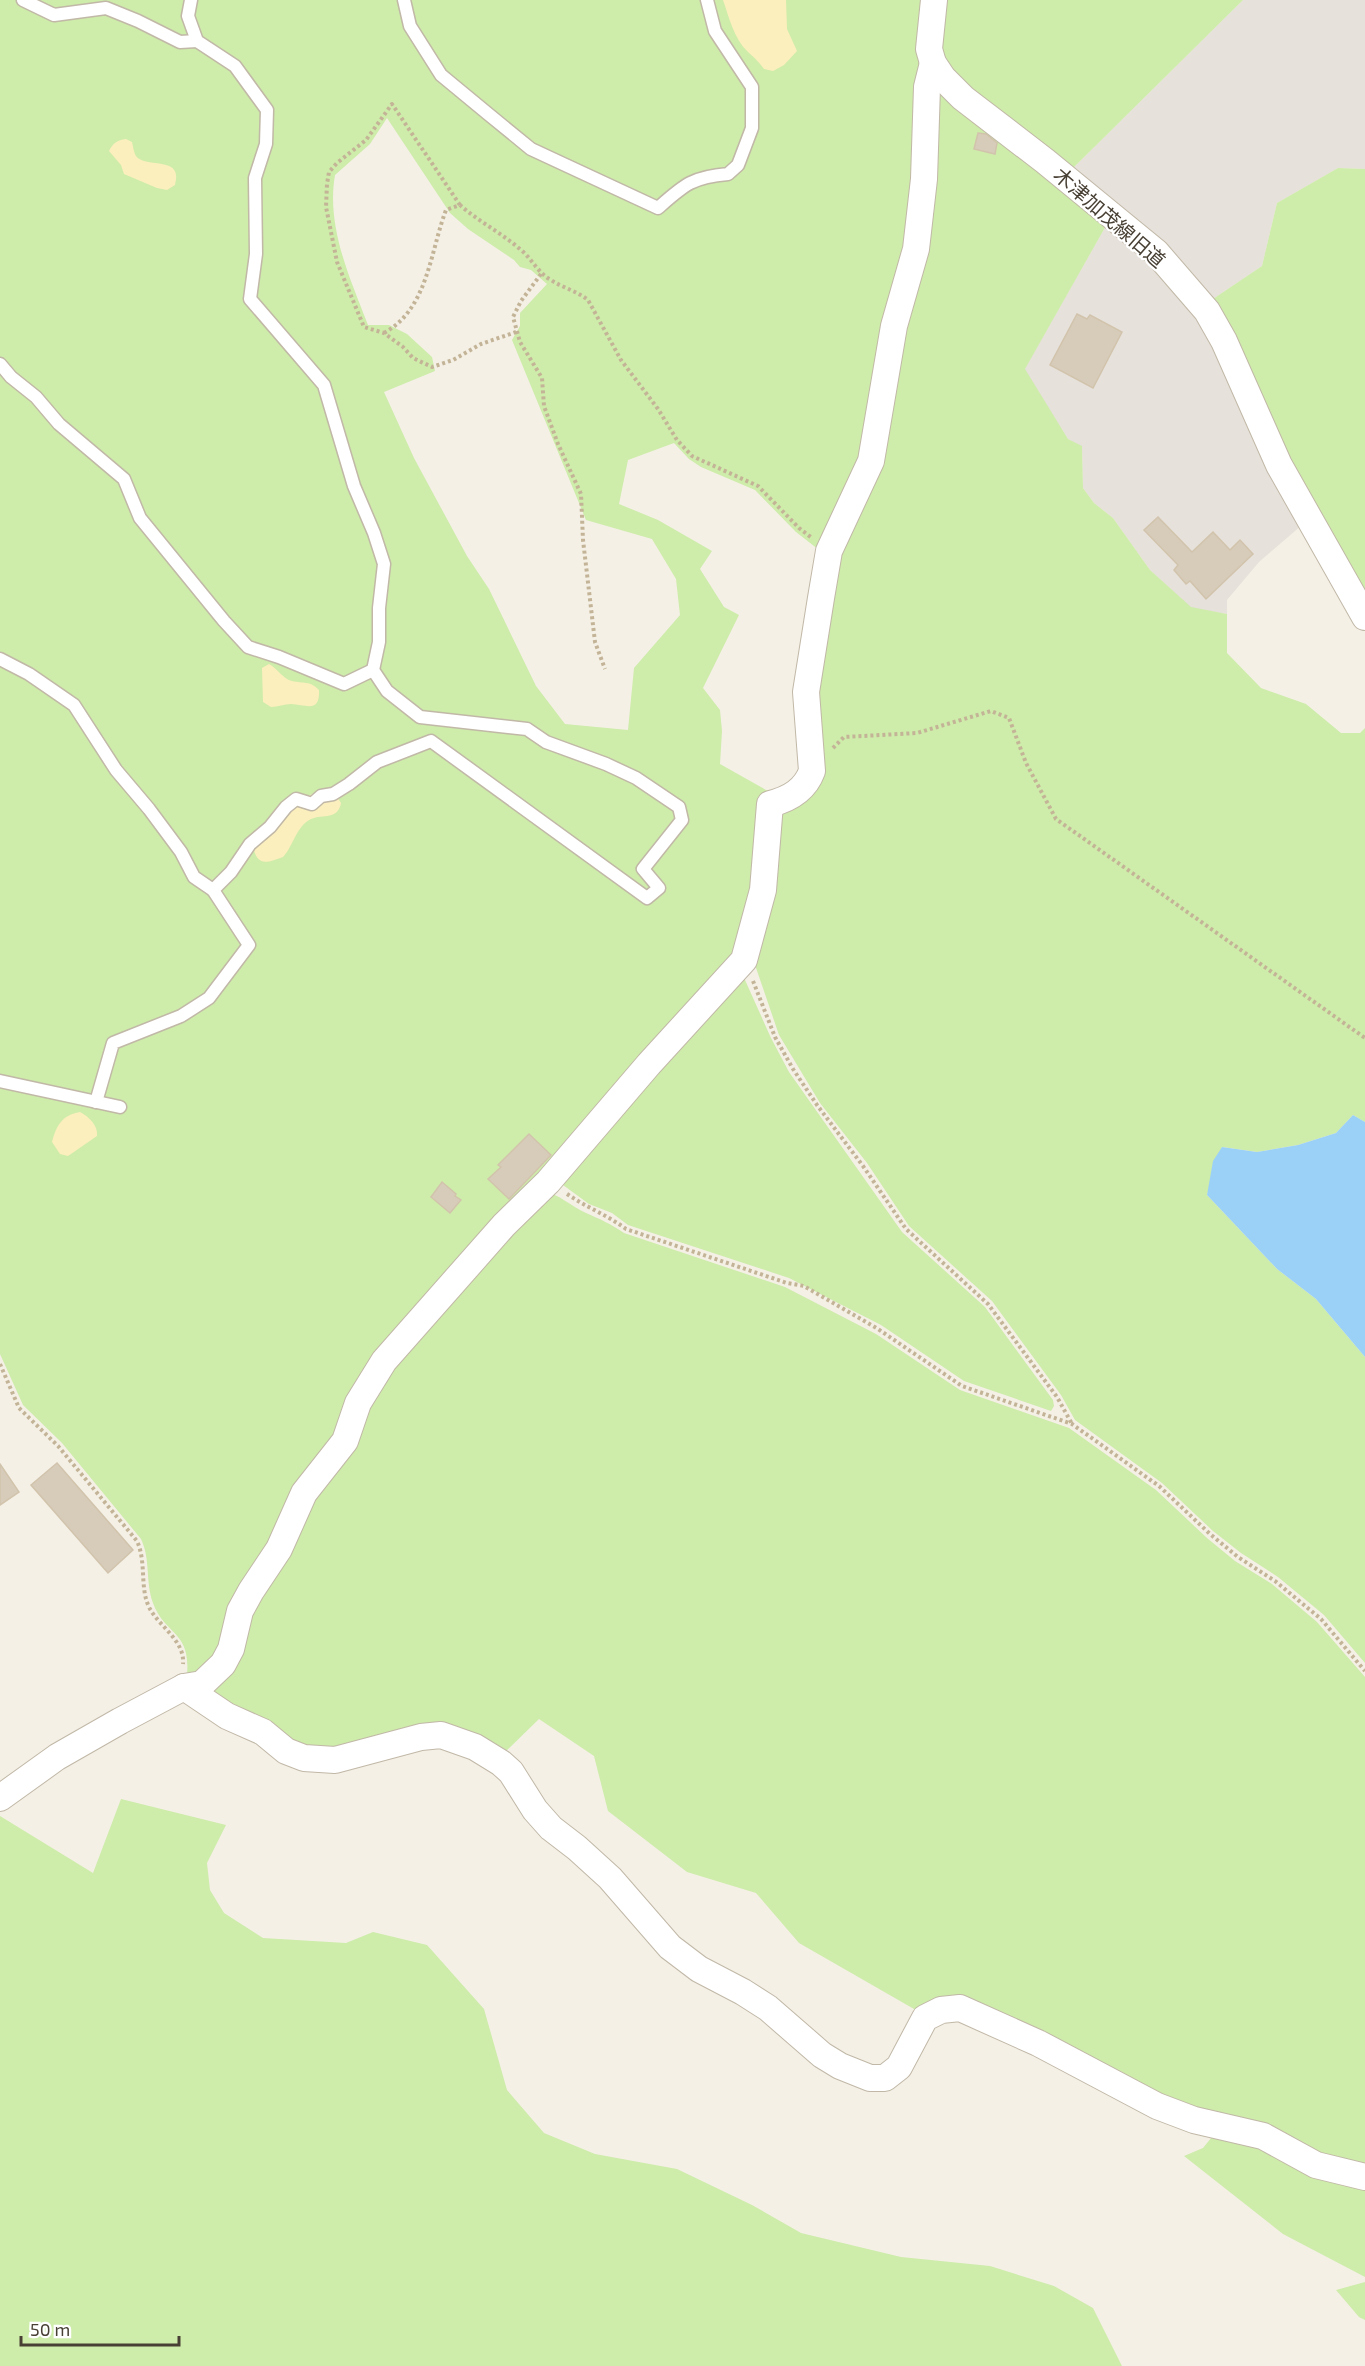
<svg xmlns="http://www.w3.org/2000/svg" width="1365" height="2366" viewBox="0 0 1365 2366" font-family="'Exo 2','Noto Sans JP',sans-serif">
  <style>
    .industrial { fill: #e6e1da }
    .green { fill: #ceecaa; fill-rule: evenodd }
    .sand { fill: #fcefbe }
    .water { fill: #9cd1f7 }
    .building { fill: #d7ccba; stroke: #d2c4ac; stroke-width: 1.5 }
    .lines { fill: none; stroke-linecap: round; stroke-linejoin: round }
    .lane-casing { stroke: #c1b8a7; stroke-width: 15 }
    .street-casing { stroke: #c1b8a7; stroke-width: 28 }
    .path { stroke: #c4b497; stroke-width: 4; stroke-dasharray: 3 3; stroke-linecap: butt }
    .lane { stroke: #fff; stroke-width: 12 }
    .street { stroke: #fff; stroke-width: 26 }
    .labels { text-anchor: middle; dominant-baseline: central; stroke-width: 4.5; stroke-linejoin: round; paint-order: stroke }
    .street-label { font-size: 20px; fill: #484034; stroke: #fff }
  </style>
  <rect width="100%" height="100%" fill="#f4f0e6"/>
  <!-- industrial -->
  <g class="industrial">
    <polygon points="1243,0 1365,0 1365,169 1338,168 1277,203 1262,266 1210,301 1070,171"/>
    <polygon points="1107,224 1150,258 1200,315 1302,525 1259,562 1227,600 1227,614 1191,608 1150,570 1113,518 1094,503 1083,488 1082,447 1068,439 1024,370"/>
  </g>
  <!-- green -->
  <g class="green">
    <path d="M0,0h928l-21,245 -44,213 -40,95 -27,-21 -41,-42 -54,-23 -12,-8 -15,-16 -46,17 -9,44 39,16 54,31 -12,18 24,38 15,8 -36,73 17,22 2,21 -2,33 46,26 13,2 -45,170 -355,395 -154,290 -29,34 -9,-6c4,-45 -22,-39 -34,-72 -8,-22 -2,-43 -12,-64l-79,-96 -39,-38 -23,-51zM387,118l63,95 18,16 46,31 6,7 11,3 16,14 -27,29v13l-8,14 74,180 66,19 24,40 4,36 -46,53 -6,62 -63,-6 -29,-38 -47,-97 -22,-33 -53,-98 -30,-66 51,-21 -3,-14 -25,-23 -18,-9h-21c-18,-47 -42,-98 -33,-150l35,-31z"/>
    <polygon points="943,0 1243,0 1070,171 973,95 942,60 939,32"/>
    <polygon points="934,79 1107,224 1025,369 1068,439 1082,446 1083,488 1094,503 1113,518 1150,570 1191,607 1227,614 1227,653 1261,688 1306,704 1341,733 1360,733 1365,728 1365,1122 1353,1115 1336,1133 1298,1145 1257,1152 1222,1147 1207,1195 1277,1269 1316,1299 1365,1357 1365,1663 1324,1615 1278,1577 1241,1553 1213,1531 1162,1483 1075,1420 1061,1395 992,1301 909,1226 867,1163 820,1103 779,1035 754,962 778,819 787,806 819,783 812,691 833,559 876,469"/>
    <polygon points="1338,168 1365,169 1365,604 1316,520 1210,301 1262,266 1277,203"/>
    <polygon points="735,975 745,980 771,1038 789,1072 902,1232 985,1307 1053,1400 1054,1406 1051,1411 964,1381 881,1325 789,1278 628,1225 612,1213 589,1204 563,1185 561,1173"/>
    <path d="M544,1191c16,4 27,15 42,22 14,6 25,11 38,20l161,54 91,47 84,56 109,38 87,62 51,48 28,23 37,23 45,38 48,55v494l-169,-57 -223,-109 -52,8 -122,-70 -43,-50 -69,-21 -79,-61 -14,-55 -55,-37 -36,35 -43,-24 -125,23 -42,-5 -88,-58 41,-77 143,-249z"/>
    <polygon points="121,1799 226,1825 207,1863 210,1890 224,1913 263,1938 346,1943 373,1932 427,1945 484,2009 507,2090 544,2133 595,2154 677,2169 752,2205 801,2233 901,2257 990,2266 1054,2286 1093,2308 1122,2366 0,2366 0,1816 93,1873"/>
    <polygon points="1216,2132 1365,2184 1365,2277 1283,2234 1184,2156 1203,2148"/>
    <polygon points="1365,2282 1365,2320 1359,2317 1336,2290"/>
  </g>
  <!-- sand -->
  <g class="sand">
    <path d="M723,0h63l1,29 10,22 -13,14 -11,6 -9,-2c-5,-7 -9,-11 -16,-17 -14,-13 -19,-35 -25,-52z"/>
    <path d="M126,139l6,3c1,4 2,11 4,14 10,13 48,-1 39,29l-8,5 -10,-2 -33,-14 -3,-9 -12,-14c4,-8 8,-11 17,-12z"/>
    <path d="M269,664c9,5 14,15 23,17 12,3 17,-1 27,9 1,23 -12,15 -28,14 -7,0 -13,3 -20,3l-8,-5 -1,-34z"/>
    <path d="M318,791c11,0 17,2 23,12 -3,17 -18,11 -30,16 -15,7 -18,28 -28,38 -16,6 -26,10 -30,-11l49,-47z"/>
    <path d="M80,1112c9,5 18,13 17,24l-29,20 -8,-2 -8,-12c4,-16 10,-27 28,-30z"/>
  </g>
  <!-- water -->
  <polygon class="water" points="1353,1115 1365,1122 1365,1357 1316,1299 1277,1269 1207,1195 1213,1161 1222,1147 1257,1152 1298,1145 1336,1133"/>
  <!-- building -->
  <g class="building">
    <polygon points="978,133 986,134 997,143 995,154 974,149"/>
    <polygon points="1077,314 1087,319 1090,315 1122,332 1093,388 1050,365"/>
    <polygon points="1158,517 1192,552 1213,532 1230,550 1240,540 1253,554 1206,599 1190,581 1186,584 1174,570 1178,565 1144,530"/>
    <polygon points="529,1134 551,1155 509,1199 488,1179 501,1167 498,1165"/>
    <polygon points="442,1182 456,1194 455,1196 461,1200 450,1213 431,1197"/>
    <polygon points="57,1463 133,1550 108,1573 31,1485"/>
    <polygon points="0,1464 19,1492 0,1505"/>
  </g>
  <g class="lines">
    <defs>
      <g id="lane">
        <polyline points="23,0 54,15 106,8 138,21 180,42 197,41"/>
        <path d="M404,0l6,26 31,49 46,38 44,36 127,59c26,-23 34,-31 70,-34l10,-9 14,-37v-41l-37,-56 -8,-31"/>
        <polyline points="0,364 11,377 36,397 59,424 124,479 140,518 224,621 248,647 279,657 344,684 373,670"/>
        <polyline points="0,659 29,674 74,705 116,770 149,809 181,852 194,877 213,890"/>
        <polyline points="0,1081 120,1107"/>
        <polyline points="96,1102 113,1043 181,1016 209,998 249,945 213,890 231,872 250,844 270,827 286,807 296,799 312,804 321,796 333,794 349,784 377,762 431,741 647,898 659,888 643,869 682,820 679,807 636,778 606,764 546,742 527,729 420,717 387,691 373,670 379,642 379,608 384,564 374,533 354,486 324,385 250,299 256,254 255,178 266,144 267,110 235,66 197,41 188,16 191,0"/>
      </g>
      <g id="street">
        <polyline points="934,0 929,49 933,63 943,78 963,98 1045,161 1156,252 1207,311 1224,341 1279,465 1365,617"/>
        <polyline points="184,1687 227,1716 263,1732 286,1751 304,1758 335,1760 421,1737 441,1735 475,1747 501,1763 511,1772 535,1810 551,1828 577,1848 610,1878 670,1947 699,1969 743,1992 768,2008 822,2055 840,2066 870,2078 885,2078 899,2067 925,2018 941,2010 960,2008 1038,2043 1157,2106 1194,2120 1263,2136 1316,2165 1365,2177"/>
        <path d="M0,1798l57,-41 63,-36 64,-34 18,-3 21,-20 8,-15 9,-38 11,-20 28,-42 25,-56 41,-52 13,-38 26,-42 120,-136 44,-43 101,-118 95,-104 19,-70 7,-86c20,-5 35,-14 42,-33l-6,-79 15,-94 8,-47 42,-90 23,-135 22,-77 8,-70 3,-92 6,-24"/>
      </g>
    </defs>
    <!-- lane casing -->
    <use href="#lane" class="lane-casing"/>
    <!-- street casing -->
    <use href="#street" class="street-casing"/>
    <!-- path -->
    <g class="path">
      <polyline points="460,205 392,104 366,140 337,163 329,172 327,184 326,207 337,262 364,327 384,333 403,347 413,358 432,367 453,360 481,344 516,332"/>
      <polyline points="541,274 521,301 513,317 520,342 542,378 544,406 558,444 581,494 583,540 595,642 605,669"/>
      <path d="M384,333c44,-24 46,-81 62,-123l14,-5c19,17 42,28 61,45 11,9 17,23 30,30 12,8 26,11 37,20l33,60 37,49 19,31 15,16 66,30 41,42 13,10"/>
      <polyline points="833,748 844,737 917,733 991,711 1009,718 1026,763 1056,819 1365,1038"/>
      <polyline points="753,981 775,1037 793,1069 817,1105 863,1166 906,1229 988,1304 1057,1397 1072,1424"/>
      <path d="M567,1194c19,13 40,21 59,35l161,54 17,3 74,43 84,57 110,38 87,62 51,48 28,23 37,24 46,38 44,52"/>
      <path d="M0,1364l19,44 39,38 79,95c10,22 2,48 13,68 10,18 35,32 33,55"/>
    </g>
    <!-- lane -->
    <use href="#lane" class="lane"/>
    <!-- street -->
    <use href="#street" class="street"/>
  </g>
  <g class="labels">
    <!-- street labels -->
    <g class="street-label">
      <text transform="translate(1110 217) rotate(41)">木津加茂線旧道</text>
    </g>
  </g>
  <!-- scale -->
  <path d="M21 2336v9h158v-9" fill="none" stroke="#484034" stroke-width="3"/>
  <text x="30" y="2336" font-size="18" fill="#484034" stroke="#ffffff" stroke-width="4.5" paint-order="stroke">50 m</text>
</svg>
